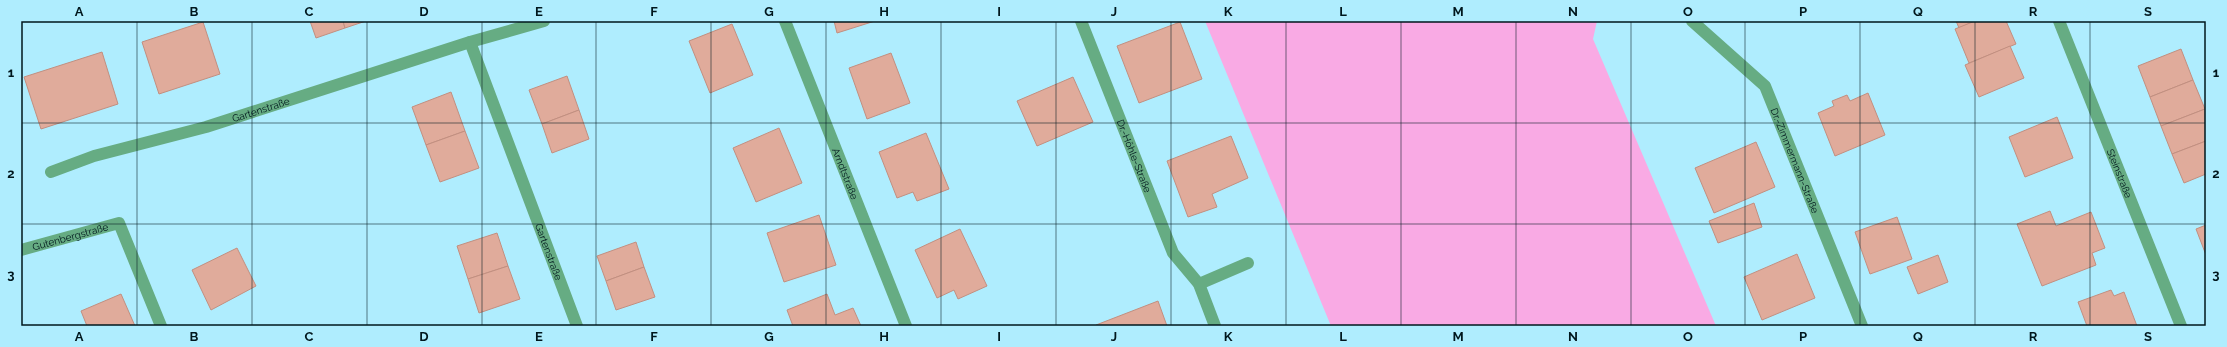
<svg xmlns="http://www.w3.org/2000/svg" width="2227" height="347" viewBox="0 0 2227 347" font-family="Raleway,sans-serif">
  <style>
    .green { fill: #f9aae4 }
    .building { fill: #e0ab9b; stroke: #c28f80 }
    .lines { fill: none; stroke-linecap: round; stroke-linejoin: round }
    .street { stroke: #66ac83; stroke-width: 12 }
    .grid { fill: none; stroke: #00171d; stroke-width: 1; stroke-opacity: 0.55 }
    .labels { text-anchor: middle; dominant-baseline: central; stroke-width: 3.5; stroke-linejoin: round; paint-order: stroke }
    .street-label { font-size: 10px; fill: #00171d; stroke: #afedfe }
    .neatline { fill: none; stroke: #00171d; stroke-width: 1.5 }
    .grid-label { font-size: 13px; text-anchor: middle; font-weight: bold; fill: #00171d }
  </style>
  <rect width="100%" height="100%" fill="#afedfe"/>
  <!-- green -->
  <polygon class="green" points="1205,21 1597,21 1593,39 1716,326 1331,326"/>
  <!-- building -->
  <g class="building">
    <polygon points="310,21 343,21 345,28 316,38"/>
    <polygon points="343,21 366,21 345,28"/>
    <polygon points="834,21 875,21 837,33"/>
    <polygon points="1956,21 1975,21 1959,28"/>
    <polygon points="1975,21 2006,21 2016,44 1969,63 1955,29"/>
    <polygon points="203,22 220,74 159,94 142,42"/>
    <polygon points="1180,22 1202,79 1139,103 1117,46"/>
    <polygon points="732,24 753,75 710,93 689,41"/>
    <polygon points="2010,46 2024,78 1979,97 1965,65"/>
    <polygon points="2181,49 2193,80 2150,97 2138,66"/>
    <polygon points="102,52 118,104 41,129 24,77"/>
    <polygon points="891,53 910,103 867,119 849,68"/>
    <polygon points="567,76 579,110 542,124 529,90"/>
    <polygon points="1073,77 1093,122 1037,146 1017,101"/>
    <polygon points="2193,80 2205,109 2161,126 2150,97"/>
    <polygon points="451,92 465,131 426,145 412,107"/>
    <polygon points="1868,93 1885,135 1835,156 1818,113 1834,106 1832,101 1847,95 1850,101"/>
    <polygon points="2205,109 2206,141 2172,154 2161,126"/>
    <polygon points="579,110 589,139 552,153 542,124"/>
    <polygon points="2057,117 2073,158 2025,177 2009,137"/>
    <polygon points="779,128 802,183 756,202 733,148"/>
    <polygon points="465,131 479,168 440,182 426,145"/>
    <polygon points="926,133 949,189 917,201 913,192 897,198 879,152"/>
    <polygon points="1231,136 1248,178 1212,194 1217,207 1188,217 1167,161"/>
    <polygon points="2206,141 2206,174 2184,183 2172,154"/>
    <polygon points="1756,142 1775,187 1714,213 1695,168"/>
    <polygon points="1754,203 1762,227 1718,243 1709,221"/>
    <polygon points="2050,211 2056,226 2091,212 2105,248 2092,253 2096,265 2042,286 2017,224"/>
    <polygon points="819,215 836,265 784,282 767,233"/>
    <polygon points="1897,217 1912,259 1870,274 1855,232"/>
    <polygon points="2206,225 2206,255 2196,229"/>
    <polygon points="960,229 987,286 958,299 954,290 937,298 915,250"/>
    <polygon points="497,233 508,266 468,279 457,246"/>
    <polygon points="636,242 644,267 606,281 597,256"/>
    <polygon points="237,248 256,286 211,310 192,270"/>
    <polygon points="1797,254 1815,298 1762,320 1744,277"/>
    <polygon points="1938,255 1948,282 1918,294 1907,267"/>
    <polygon points="508,266 520,299 479,313 468,279"/>
    <polygon points="644,267 655,297 616,310 606,281"/>
    <polygon points="2111,290 2114,296 2124,292 2137,326 2087,326 2078,302"/>
    <polygon points="121,294 135,326 87,326 81,311"/>
    <polygon points="827,294 835,315 853,308 861,326 793,326 787,310"/>
    <polygon points="1158,301 1167,326 1096,326 1096,325"/>
  </g>
  <g class="lines">
    <!-- street -->
    <g class="street">
      <path id="s1" d="M785,21l121,305"/>
      <path id="s2" d="M1081,21l92,232 26,31 16,42"/>
      <path id="s3" d="M1692,21l73,65 97,240"/>
      <path id="s4" d="M2059,21l122,305"/>
      <path id="s5" d="M470,42l107,284"/>
      <path id="s6" d="M51,172l43,-16 112,-29 264,-85 74,-21"/>
      <path id="s7" d="M21,250l98,-27 42,103"/>
      <polyline points="1199,284 1248,263"/>
    </g>
  </g>
  <!-- grid -->
  <path class="grid" d="M137,21v305M252,21v305M367,21v305M482,21v305M596,21v305M711,21v305M826,21v305M941,21v305M1056,21v305M1171,21v305M1286,21v305M1401,21v305M1516,21v305M1631,21v305M1745,21v305M1860,21v305M1975,21v305M2090,21v305M21,123h2185M21,224h2185"/>
  <g class="labels">
    <!-- street labels -->
    <g class="street-label">
      <text stroke="none"><textPath href="#s6" startOffset="219">Gartenstraße</textPath></text>
      <text stroke="none"><textPath href="#s2" startOffset="145">Dr.-Höhle-Straße</textPath></text>
      <text stroke="none"><textPath href="#s3" startOffset="178">Dr.-Zimmermann-Straße</textPath></text>
      <text stroke="none"><textPath href="#s1" startOffset="164">Arndtstraße</textPath></text>
      <text stroke="none"><textPath href="#s4" startOffset="164">Steinstraße</textPath></text>
      <text stroke="none"><textPath href="#s7" startOffset="51">Gutenbergstraße</textPath></text>
      <text stroke="none"><textPath href="#s5" startOffset="224">Gartenstraße</textPath></text>
    </g>
  </g>
  <!-- border -->
  <rect width="2227" height="347" fill="none" stroke="#afedfe" stroke-width="44"/>
  <rect x="22" y="22" width="2183" height="303" class="neatline"/>
  <g class="grid-label">
    <text x="79" y="16">A</text>
    <text x="194" y="16">B</text>
    <text x="309" y="16">C</text>
    <text x="424" y="16">D</text>
    <text x="539" y="16">E</text>
    <text x="654" y="16">F</text>
    <text x="769" y="16">G</text>
    <text x="884" y="16">H</text>
    <text x="999" y="16">I</text>
    <text x="1114" y="16">J</text>
    <text x="1228" y="16">K</text>
    <text x="1343" y="16">L</text>
    <text x="1458" y="16">M</text>
    <text x="1573" y="16">N</text>
    <text x="1688" y="16">O</text>
    <text x="1803" y="16">P</text>
    <text x="1918" y="16">Q</text>
    <text x="2033" y="16">R</text>
    <text x="2148" y="16">S</text>
    <text x="11" y="77">1</text>
    <text x="2216" y="77">1</text>
    <text x="11" y="178">2</text>
    <text x="2216" y="178">2</text>
    <text x="11" y="279">3</text>
    <text x="2216" y="279">3</text>
    <text x="79" y="341">A</text>
    <text x="194" y="341">B</text>
    <text x="309" y="341">C</text>
    <text x="424" y="341">D</text>
    <text x="539" y="341">E</text>
    <text x="654" y="341">F</text>
    <text x="769" y="341">G</text>
    <text x="884" y="341">H</text>
    <text x="999" y="341">I</text>
    <text x="1114" y="341">J</text>
    <text x="1228" y="341">K</text>
    <text x="1343" y="341">L</text>
    <text x="1458" y="341">M</text>
    <text x="1573" y="341">N</text>
    <text x="1688" y="341">O</text>
    <text x="1803" y="341">P</text>
    <text x="1918" y="341">Q</text>
    <text x="2033" y="341">R</text>
    <text x="2148" y="341">S</text>
  </g>
</svg>
